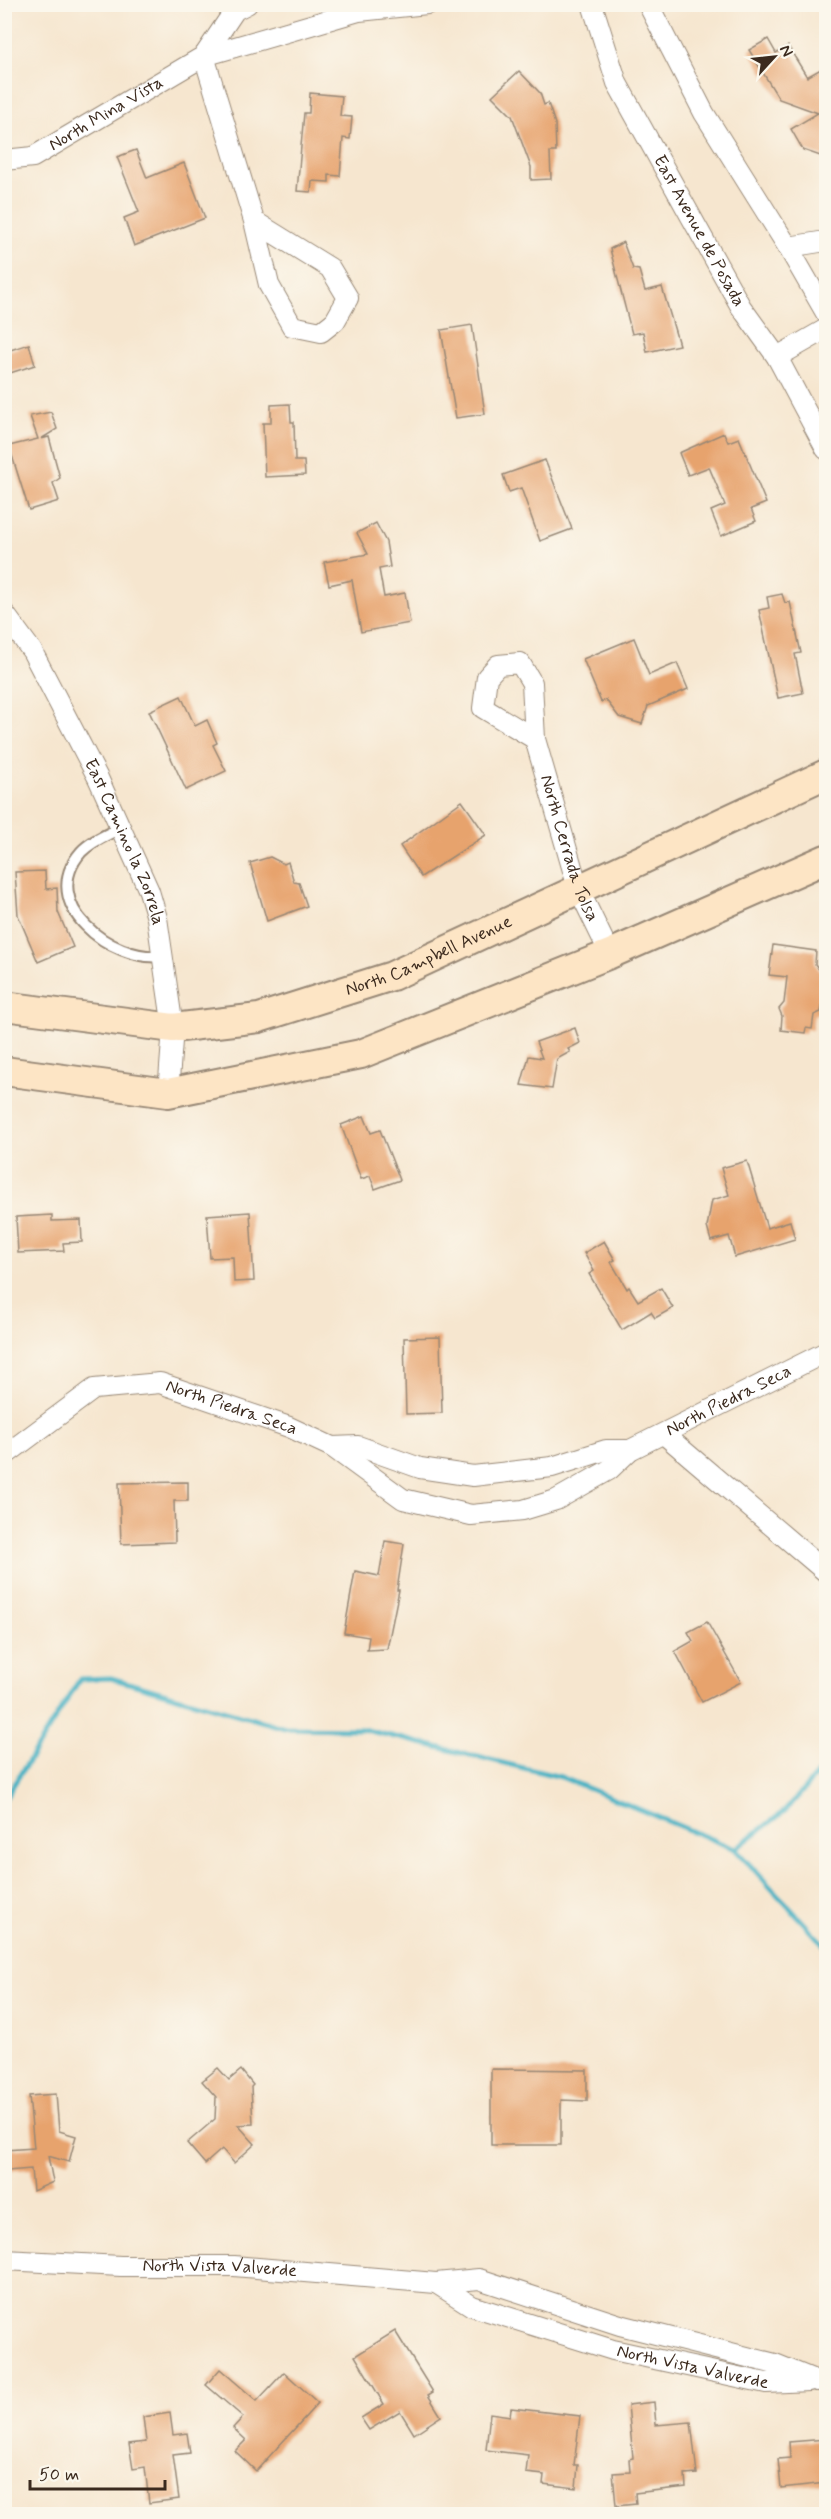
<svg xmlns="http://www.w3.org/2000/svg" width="831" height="2519" viewBox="0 0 831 2519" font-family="Mynerve,sans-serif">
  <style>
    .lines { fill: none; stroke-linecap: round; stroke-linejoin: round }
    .stream { stroke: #47b2c4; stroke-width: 5 }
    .building { fill: #e7a36d }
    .lane-casing { stroke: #988876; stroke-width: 14 }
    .street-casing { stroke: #988876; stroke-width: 22 }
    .secondary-casing { stroke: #988876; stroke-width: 32 }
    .lane { stroke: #fff; stroke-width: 10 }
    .street { stroke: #fff; stroke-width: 20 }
    .secondary { stroke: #fde5c5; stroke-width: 28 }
    .labels { text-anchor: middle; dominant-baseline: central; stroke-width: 4.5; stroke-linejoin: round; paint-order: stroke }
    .street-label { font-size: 18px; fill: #3b2a1e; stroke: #fbf7ec }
  </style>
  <rect width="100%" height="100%" fill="#fbf7ec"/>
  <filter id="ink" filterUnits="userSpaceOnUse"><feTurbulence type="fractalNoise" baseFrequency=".0167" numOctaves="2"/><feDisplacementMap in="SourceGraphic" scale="12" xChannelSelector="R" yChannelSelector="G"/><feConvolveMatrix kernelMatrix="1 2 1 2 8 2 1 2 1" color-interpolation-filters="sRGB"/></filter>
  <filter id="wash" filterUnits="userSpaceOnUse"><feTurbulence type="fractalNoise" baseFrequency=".008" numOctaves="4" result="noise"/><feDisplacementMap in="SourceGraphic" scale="24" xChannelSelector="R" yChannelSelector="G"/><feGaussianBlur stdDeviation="1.35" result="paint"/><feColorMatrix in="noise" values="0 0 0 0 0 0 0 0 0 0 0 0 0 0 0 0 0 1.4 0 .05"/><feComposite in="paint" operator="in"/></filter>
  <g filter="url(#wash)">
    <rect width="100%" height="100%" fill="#f6e6cf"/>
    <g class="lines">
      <!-- stream -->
      <g class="stream">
        <polyline points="4,1800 80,1679 111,1678 285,1728 362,1729 561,1777 735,1849 786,1810 826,1764"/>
        <polyline points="735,1849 826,1947"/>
      </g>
    </g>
    <g id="blocks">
      <!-- building -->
      <g class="building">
        <polygon points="768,39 776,53 788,46 807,77 826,66 826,158 803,150 791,129 818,113 779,99 749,50"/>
        <polygon points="519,71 540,93 544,105 548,103 555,124 556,152 550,152 551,179 531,180 531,167 512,116 492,96"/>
        <polygon points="310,93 342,96 340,116 352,117 350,139 343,138 340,176 329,175 329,182 312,181 311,192 297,191 304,113 309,113"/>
        <polygon points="136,150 147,178 184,163 205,218 134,246 124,218 139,212 117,157"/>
        <polygon points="623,242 633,269 639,270 645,291 662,287 679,345 647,352 643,332 632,334 610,249"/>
        <polygon points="472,325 485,414 456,418 441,330"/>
        <polygon points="29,344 35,365 4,375 4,352"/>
        <polygon points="290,404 291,422 294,422 295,461 304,461 305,475 265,477 263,423 271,423 271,405"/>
        <polygon points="51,412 57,429 41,439 49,437 60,478 53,483 59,501 29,510 9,446 38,439 30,416"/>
        <polygon points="724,433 728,442 739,438 766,503 751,509 756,521 721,536 711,511 725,505 709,467 688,475 679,453"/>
        <polygon points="545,460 572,529 540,541 521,488 509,492 503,475"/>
        <polygon points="376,523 386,542 390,567 379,569 384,597 405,593 410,623 361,632 352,580 329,585 324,562 368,554 357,533"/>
        <polygon points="782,594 785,603 790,602 801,653 795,654 803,693 778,698 759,610 769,608 767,597"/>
        <polygon points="634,638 649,675 677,663 688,689 648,706 642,724 619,717 606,700 601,702 583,659"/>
        <polygon points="181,696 195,726 207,720 217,743 213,745 226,771 186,790 149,711"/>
        <polygon points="462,801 486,835 421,877 400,846"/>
        <polygon points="270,857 284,864 288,862 294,882 299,883 307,906 267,921 250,863"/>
        <polygon points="45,871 46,889 57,888 58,912 73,947 38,962 18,915 15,872"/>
        <polygon points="773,945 816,951 815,964 826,979 826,984 821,1012 814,1015 812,1029 806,1028 805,1033 781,1030 782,1016 779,1009 784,1003 787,977 769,975"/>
        <polygon points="575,1028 580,1043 568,1049 570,1052 557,1059 552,1089 521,1085 529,1056 542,1058 536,1042"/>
        <polygon points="364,1116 371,1133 380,1130 400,1180 375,1189 370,1176 361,1179 341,1125"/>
        <polygon points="747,1161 767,1228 790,1221 795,1239 735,1257 729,1236 711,1241 707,1227 712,1200 729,1195 721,1168"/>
        <polygon points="250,1212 254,1281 234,1282 233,1257 210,1258 207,1215"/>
        <polygon points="52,1215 52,1221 81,1220 82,1242 63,1243 64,1251 18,1253 16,1217"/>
        <polygon points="604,1241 615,1260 611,1262 627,1289 629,1287 638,1301 661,1288 673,1308 655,1318 651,1312 622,1330 589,1274 594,1271 584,1253"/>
        <polygon points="440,1337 442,1413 406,1414 404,1338"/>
        <polygon points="188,1482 188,1501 174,1501 175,1542 121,1544 119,1483"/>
        <polygon points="385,1541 404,1544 397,1590 399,1590 387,1649 367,1650 369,1637 344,1633 355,1571 379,1576"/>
        <polygon points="707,1622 741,1682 702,1702 675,1651 693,1641 688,1632"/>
        <polygon points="218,2068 229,2080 241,2070 253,2085 251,2087 253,2124 238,2125 255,2144 234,2163 222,2149 205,2164 187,2143 215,2119 216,2097 202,2081"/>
        <polygon points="491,2069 587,2070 587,2101 561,2100 561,2145 491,2145"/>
        <polygon points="56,2094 59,2131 76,2136 69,2162 48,2156 53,2182 33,2191 31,2169 7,2171 5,2150 34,2148 29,2096"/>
        <polygon points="395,2331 433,2392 428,2395 441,2416 414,2434 400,2411 369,2430 361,2418 384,2404 355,2356"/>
        <polygon points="220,2369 257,2401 284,2372 318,2403 256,2471 235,2451 246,2440 233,2428 243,2417 206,2385"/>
        <polygon points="654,2402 656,2425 691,2422 697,2474 685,2475 686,2487 635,2493 636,2504 616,2506 613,2473 630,2472 629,2459 633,2458 628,2405"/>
        <polygon points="511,2408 580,2416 574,2465 578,2465 576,2488 543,2484 544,2475 526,2473 528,2455 486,2450 490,2413 510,2416"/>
        <polygon points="170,2413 173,2435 187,2433 190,2453 173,2455 179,2499 149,2503 145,2467 133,2469 129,2444 146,2442 143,2417"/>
        <polygon points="826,2439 826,2483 781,2488 778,2459 790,2458 789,2442"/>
      </g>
    </g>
  </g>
  <g filter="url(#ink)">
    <use href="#blocks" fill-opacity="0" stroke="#988876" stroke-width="1.5"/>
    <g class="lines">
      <defs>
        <path id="lane" d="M120,828c-13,7 -29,13 -39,24 -45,52 31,110 81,104"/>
        <g id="street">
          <path id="s1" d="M592,4l25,79 124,224 36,50 49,92"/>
          <polyline points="648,4 704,113 788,247 826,313"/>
          <polyline points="204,56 254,221 269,285 292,326 321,332 335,321 348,298 330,268 254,221"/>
          <polyline points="204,56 235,10 247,4"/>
          <path id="s2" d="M4,160l29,-3 171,-101 155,-45 68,-7"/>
          <polyline points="788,247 826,241"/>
          <polyline points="777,357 826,329"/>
          <path id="s3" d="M4,613l28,38 66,127 51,113 8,27 16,110 -5,65"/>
          <path id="s4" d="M535,739l-52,-31 4,-31 11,-12 22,-2 12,20 3,56 43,149 32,66"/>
          <polyline points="665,1435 826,1572"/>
          <polyline points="332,1447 358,1446 420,1468 473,1476 552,1467 606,1450 630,1450"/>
          <path id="s5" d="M4,1456l90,-67 66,-6 129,44 43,20 71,52 68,16 52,-5 33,-10 53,-30 21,-20 196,-98"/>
          <path id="s6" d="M4,2260l117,6h113l202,17 43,-4 141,46 155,39 42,17"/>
          <path id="s7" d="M436,2283l36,23 141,44 153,33 43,-2"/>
        </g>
        <g id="secondary">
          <path id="s8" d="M4,1006l169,22 86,-10 133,-42 434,-202"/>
          <polyline points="4,1071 168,1093 361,1054 610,954 826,859"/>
        </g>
      </defs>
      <!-- lane casing -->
      <use href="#lane" class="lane-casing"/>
      <!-- street casing -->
      <use href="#street" class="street-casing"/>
      <!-- secondary casing -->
      <use href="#secondary" class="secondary-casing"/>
      <!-- lane -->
      <use href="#lane" class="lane"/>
      <!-- street -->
      <use href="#street" class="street"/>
      <!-- secondary -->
      <use href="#secondary" class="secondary"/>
    </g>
  </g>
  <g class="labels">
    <!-- street labels -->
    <g class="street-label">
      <text stroke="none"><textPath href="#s2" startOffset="114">North Mina Vista</textPath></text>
      <text stroke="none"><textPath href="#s1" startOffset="252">East Avenue de Posada</textPath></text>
      <text stroke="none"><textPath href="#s3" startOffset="260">East Camino la Zorrela</textPath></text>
      <text stroke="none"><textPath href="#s4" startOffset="324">North Cerrada Tolsa</textPath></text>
      <text stroke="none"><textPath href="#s8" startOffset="438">North Campbell Avenue</textPath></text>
      <text stroke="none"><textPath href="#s5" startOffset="807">North Piedra Seca</textPath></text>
      <text stroke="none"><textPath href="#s5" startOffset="254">North Piedra Seca</textPath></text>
      <text stroke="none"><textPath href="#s6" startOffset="216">North Vista Valverde</textPath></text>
      <text stroke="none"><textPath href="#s7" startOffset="272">North Vista Valverde</textPath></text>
    </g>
  </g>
  <!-- margin -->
  <rect width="831" height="2519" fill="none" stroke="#fbf7ec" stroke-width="24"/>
  <!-- north arrow -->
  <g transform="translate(774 57) rotate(63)" stroke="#fbf7ec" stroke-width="4.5" paint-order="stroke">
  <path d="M0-4.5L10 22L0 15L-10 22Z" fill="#3b2a1e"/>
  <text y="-9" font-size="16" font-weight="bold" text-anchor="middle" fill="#3b2a1e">N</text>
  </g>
  <!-- scale -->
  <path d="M30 2480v9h135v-9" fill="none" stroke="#3b2a1e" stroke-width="3"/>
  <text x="39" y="2480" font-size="18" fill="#3b2a1e" stroke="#fbf7ec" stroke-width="4.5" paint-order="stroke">50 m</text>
</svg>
